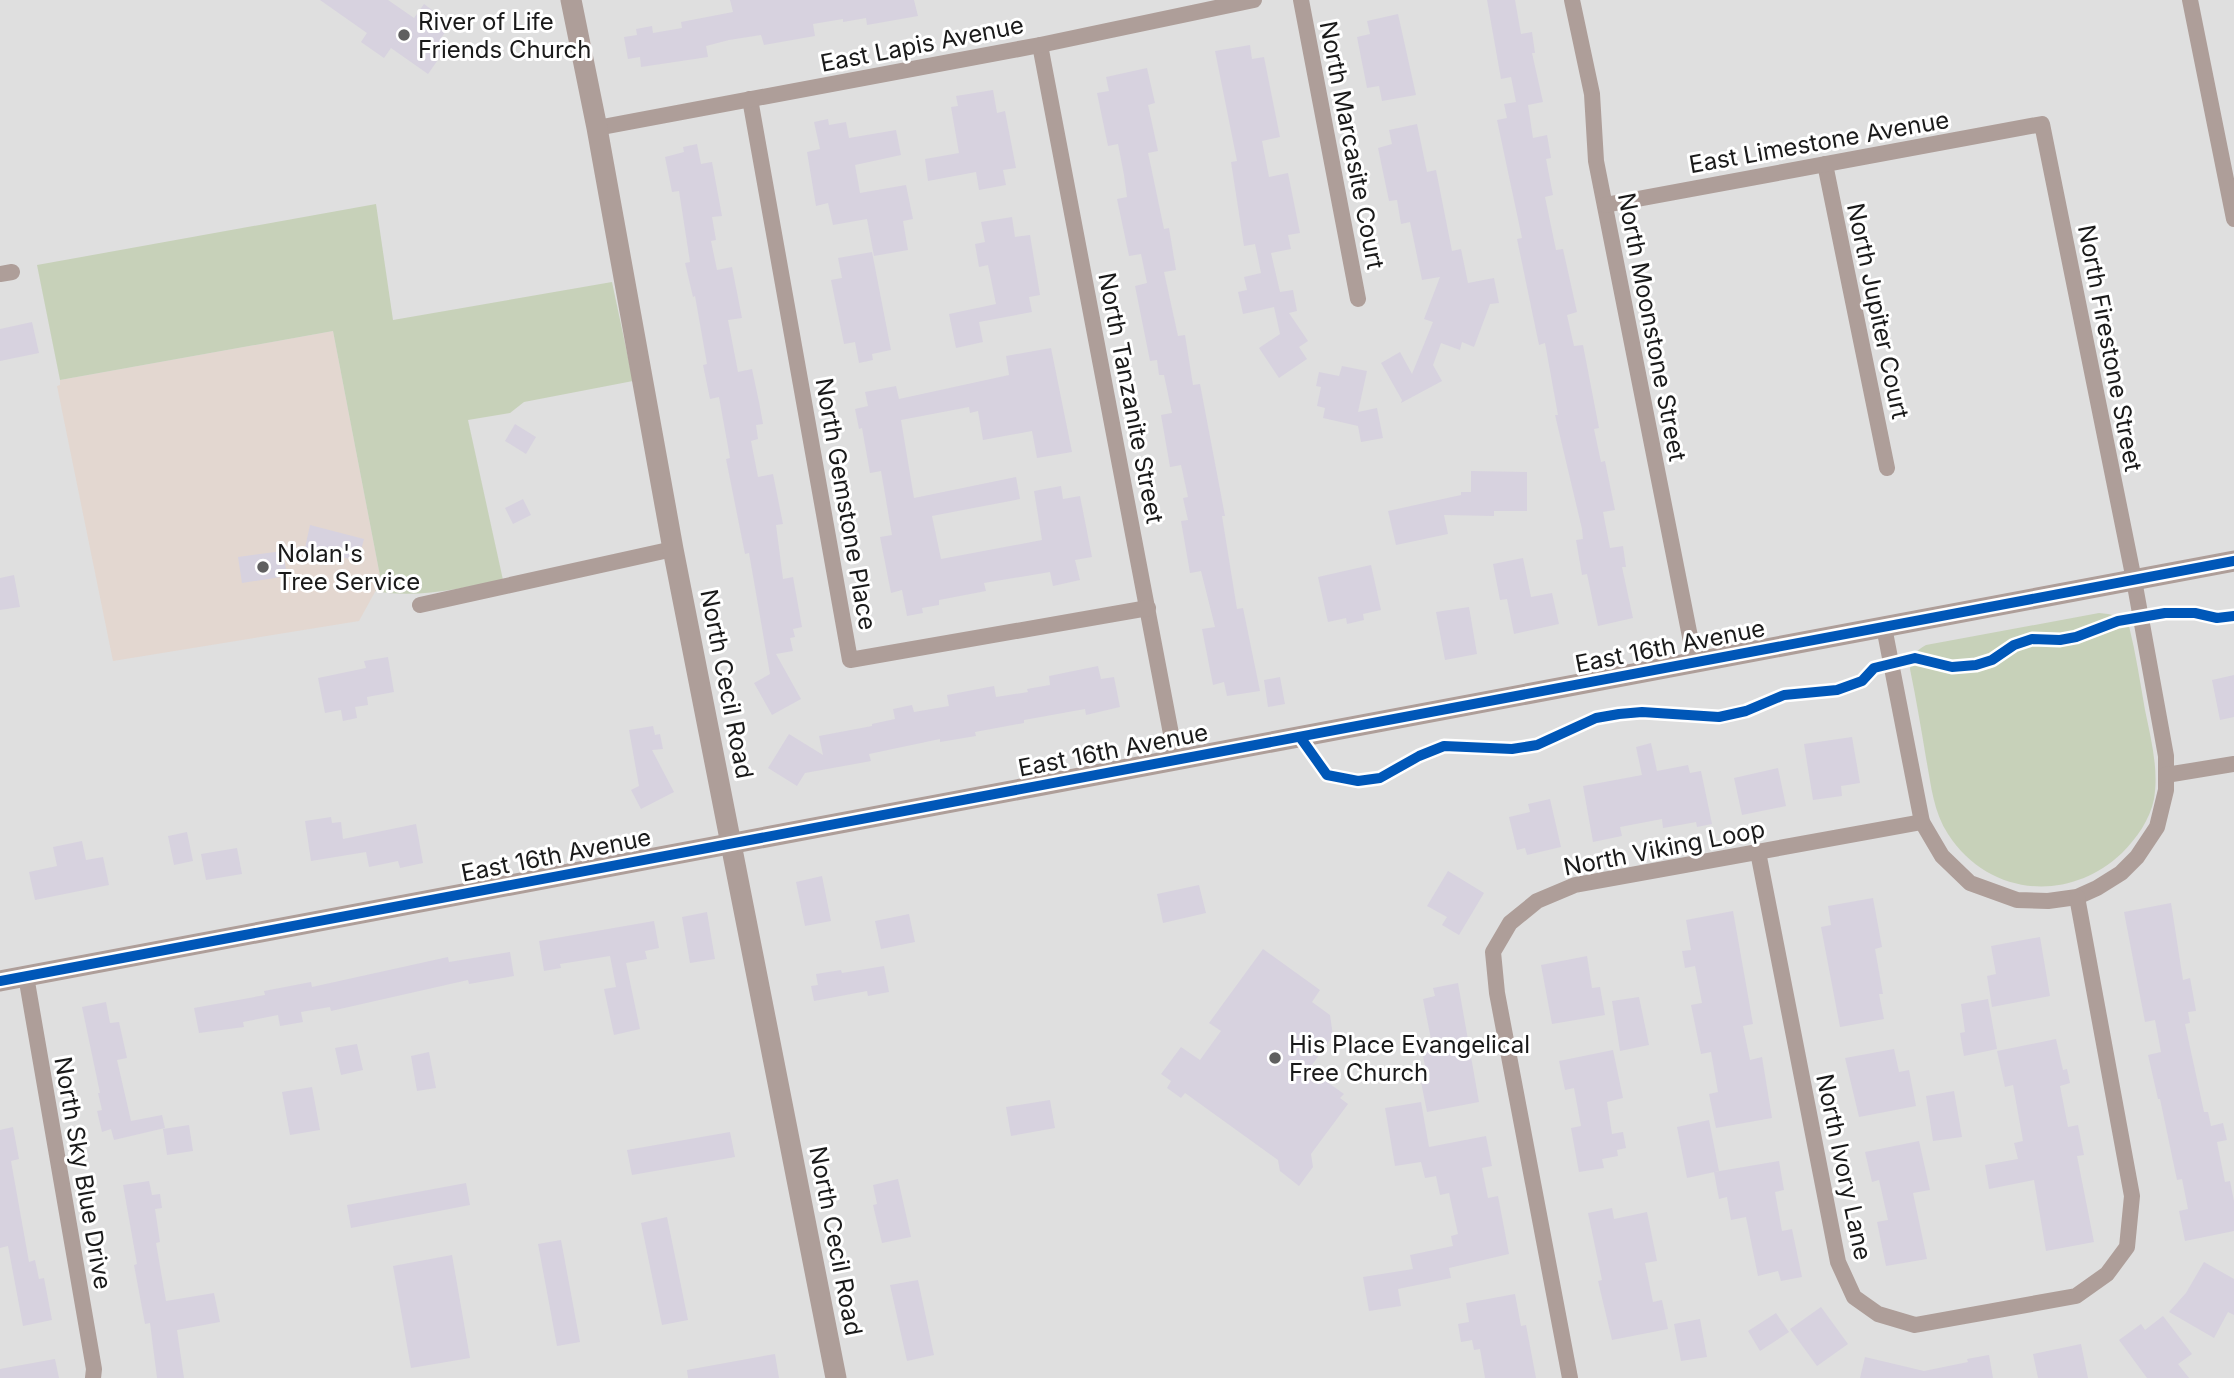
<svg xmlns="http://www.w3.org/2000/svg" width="2234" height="1378" viewBox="0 0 2234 1378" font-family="Inter,sans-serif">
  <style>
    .commercial { fill: #e3d7d0 }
    .green { fill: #c7d1b9 }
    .building { fill: #d7d2df }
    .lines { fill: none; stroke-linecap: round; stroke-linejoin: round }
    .minor { stroke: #ae9e99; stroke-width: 16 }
    .tertiary { stroke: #ae9e99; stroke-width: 21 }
    .cycleway-casing { stroke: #fff; stroke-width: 15 }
    .cycleway { stroke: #0057b8; stroke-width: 10 }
    .poi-dot { fill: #5f5f5f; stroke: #fff; stroke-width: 2.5 }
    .labels { text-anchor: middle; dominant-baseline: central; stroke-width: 6; stroke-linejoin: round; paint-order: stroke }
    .poi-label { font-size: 24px; fill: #1a1a1a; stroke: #fff; text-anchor: start }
    .street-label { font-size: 24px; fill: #1a1a1a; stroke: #fff }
  </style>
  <rect width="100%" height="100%" fill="#dfdfdf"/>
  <!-- commercial -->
  <polygon class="commercial" points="333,331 381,581 359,621 113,661 57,386 60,385 60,380"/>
  <!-- green -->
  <g class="green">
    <path d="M376,204l17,116 219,-38 21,99 -109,21 -14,11 -42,7 35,160c-42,8 -85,19 -128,11l6,-10 -48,-250 -273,49 -23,-115z"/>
    <path d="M2099,613c13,1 23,3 30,13 7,28 11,56 16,84 6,29 14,60 9,89 -4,21 -18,40 -32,54 -54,51 -134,43 -174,-19 -15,-23 -17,-50 -22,-76 -5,-30 -10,-60 -16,-89 2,-13 5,-18 16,-24z"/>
  </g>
  <!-- building -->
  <g class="building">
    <polygon points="320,0 388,0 414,18 424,4 451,24 441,38 449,44 428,74 391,48 384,58 361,42 367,33"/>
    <polygon points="730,0 914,0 918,16 867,25 866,18 843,22 843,19 813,24 815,36 764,45 761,35 729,40 706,46 708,57 688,60 641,67 640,57 628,59 624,37 637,35 636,29 652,26 653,33 682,28 681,22 733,12"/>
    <polygon points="1487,0 1515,0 1521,34 1532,32 1535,53 1532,53 1543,102 1528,105 1533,138 1547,135 1551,158 1546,159 1553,195 1545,197 1556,250 1563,249 1577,312 1567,315 1574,346 1583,345 1599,428 1594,429 1601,462 1605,461 1615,510 1603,512 1610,548 1623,546 1626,567 1622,567 1633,618 1598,626 1587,574 1582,575 1576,540 1583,539 1582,529 1555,415 1558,415 1545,343 1539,345 1517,239 1522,238 1497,120 1507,118 1504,104 1516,102 1511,77 1501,79"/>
    <polygon points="1398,14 1416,95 1382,101 1379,86 1367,88 1357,37 1370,34 1367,21"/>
    <polygon points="1250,45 1252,59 1264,57 1280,137 1262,141 1269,177 1288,173 1300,233 1288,235 1291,249 1271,253 1280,292 1293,290 1297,311 1289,313 1308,341 1299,347 1307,359 1279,378 1259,348 1280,334 1274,307 1243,314 1238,292 1247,290 1244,277 1261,273 1255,244 1244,246 1231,162 1237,161 1215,51"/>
    <polygon points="1147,68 1155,103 1148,105 1158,151 1148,153 1150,162 1164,229 1169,228 1176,270 1164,272 1178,336 1185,335 1193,385 1200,384 1225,516 1222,516 1237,609 1243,608 1260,691 1227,696 1224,682 1213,685 1202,629 1215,627 1201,571 1190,573 1181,521 1188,520 1183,498 1188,497 1181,465 1170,467 1161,415 1172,413 1164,375 1159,375 1157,360 1150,361 1135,286 1147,283 1141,254 1129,256 1117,199 1127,197 1124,175 1118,144 1108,146 1097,93 1109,91 1106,77"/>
    <polygon points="993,90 997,113 1005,111 1016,168 1003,170 1006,185 979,190 976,172 928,181 925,159 959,153 951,107 958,106 956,96"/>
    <polygon points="828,119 829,125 846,122 849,138 896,130 901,155 855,165 860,193 906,185 913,219 903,221 908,250 874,256 867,219 833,225 828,203 816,206 807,152 820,149 814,122"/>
    <polygon points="1417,124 1427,172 1436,170 1452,251 1461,249 1468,283 1494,278 1499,303 1490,304 1474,347 1462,342 1460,350 1441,343 1433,365 1442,381 1401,403 1402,400 1381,363 1400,352 1412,374 1433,322 1424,319 1440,277 1422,280 1410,222 1401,224 1397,200 1389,201 1378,148 1392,144 1389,130"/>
    <polygon points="697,144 701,164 712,162 722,216 712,217 716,240 711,241 717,270 732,267 742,318 728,320 738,372 752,369 759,402 763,424 756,425 758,439 751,441 758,477 773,474 783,524 776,525 783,579 793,577 802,627 793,629 795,637 790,638 793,651 776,654 801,699 772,715 754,683 770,674 749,553 745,554 726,459 730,458 719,397 710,399 703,365 707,364 695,296 693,297 685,263 690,262 679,191 672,192 665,157 684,152 683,147"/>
    <polygon points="1012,217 1015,237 1030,235 1040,295 1029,297 1032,312 979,322 983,342 956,348 949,314 996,304 988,265 979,267 975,244 985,242 981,222"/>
    <polygon points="872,252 891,350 872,354 873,360 859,363 855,342 844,344 831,280 842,278 838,258"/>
    <polygon points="32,322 39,353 0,361 0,329"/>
    <polygon points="1051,348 1072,452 1037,458 1032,431 983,440 978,411 970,413 969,407 901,420 914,498 1016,477 1020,499 932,516 941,559 1042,540 1034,491 1061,486 1063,499 1080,496 1092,557 1075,560 1080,580 1053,586 1050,572 984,583 986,591 939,600 939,605 922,608 923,613 907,616 902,590 891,593 880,537 892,535 881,471 870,473 862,428 859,429 855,409 868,406 865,392 896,386 899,399 1009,375 1006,356"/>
    <polygon points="1342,366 1367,371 1358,412 1377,408 1383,438 1361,442 1358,426 1323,418 1325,408 1317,406 1321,387 1316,386 1319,372 1339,376"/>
    <polygon points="515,424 536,437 526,454 505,441"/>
    <polygon points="1471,471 1527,472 1527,511 1494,511 1494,516 1444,515 1448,534 1396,545 1388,511 1461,495 1461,492 1471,492"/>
    <polygon points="523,499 531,515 513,524 505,508"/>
    <polygon points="310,525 364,539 358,561 305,548"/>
    <polygon points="283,551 287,576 242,583 238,557"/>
    <polygon points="1523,558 1531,597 1552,593 1559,624 1514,634 1507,599 1500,600 1493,564"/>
    <polygon points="1371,565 1381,610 1363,614 1364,620 1347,624 1346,618 1328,622 1318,577"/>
    <polygon points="14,575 20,607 0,610 0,578"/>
    <polygon points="1469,607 1477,654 1445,660 1436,612"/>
    <polygon points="388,657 394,692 367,697 368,705 355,707 357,718 343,721 341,710 325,713 318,678 366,668 364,661"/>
    <polygon points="1098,666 1101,679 1114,677 1120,707 1086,715 1085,709 1024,720 1024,723 975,732 976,736 940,742 940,739 869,754 871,761 805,773 797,786 768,768 789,734 823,755 819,736 872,726 872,724 895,719 893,709 912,705 914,712 949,706 947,695 994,686 996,697 1028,692 1027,689 1050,685 1049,676"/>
    <polygon points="2234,675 2234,717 2220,720 2212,680"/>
    <polygon points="1280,677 1285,704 1268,707 1264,680"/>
    <polygon points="653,726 655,735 660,734 663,749 652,750 674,792 641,809 631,790 639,786 629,730"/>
    <polygon points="1852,737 1860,783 1841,786 1842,796 1813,800 1804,744"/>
    <polygon points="1651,743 1657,771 1688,765 1690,773 1701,771 1712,824 1697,827 1696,822 1663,828 1662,819 1620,827 1622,836 1593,842 1583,786 1642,775 1636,747"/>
    <polygon points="1778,768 1786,806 1742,815 1734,778"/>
    <polygon points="1550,799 1561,847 1527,855 1525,848 1517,850 1509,817 1530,812 1528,804"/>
    <polygon points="331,817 332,823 341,822 343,839 416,824 423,863 400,868 398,861 369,867 366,852 311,861 305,821"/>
    <polygon points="187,832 193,861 174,865 168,836"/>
    <polygon points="82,841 86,860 103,857 109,885 35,900 29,872 57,866 53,847"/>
    <polygon points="237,848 242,874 206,880 201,854"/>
    <polygon points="1448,871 1484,893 1459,935 1442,925 1447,917 1427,906"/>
    <polygon points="822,876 831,921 805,926 796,882"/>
    <polygon points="1199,885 1206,913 1163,923 1157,894"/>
    <polygon points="1873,898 1882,947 1875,949 1883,994 1879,994 1884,1019 1840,1027 1821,927 1831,925 1828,906"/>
    <polygon points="2171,903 2183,980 2190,978 2196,1011 2188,1012 2190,1023 2185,1024 2204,1112 2208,1112 2211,1126 2223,1123 2227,1140 2217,1142 2225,1182 2230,1181 2234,1201 2234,1231 2185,1241 2179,1211 2188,1209 2182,1179 2177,1180 2160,1099 2158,1099 2148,1055 2161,1052 2155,1020 2145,1022 2124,912"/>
    <polygon points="1733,911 1753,1024 1743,1026 1750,1060 1762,1057 1772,1118 1716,1128 1709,1094 1718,1092 1711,1052 1701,1054 1691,1005 1702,1003 1695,966 1685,968 1682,951 1691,950 1686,920"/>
    <polygon points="707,912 715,959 690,963 682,917"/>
    <polygon points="909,914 915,942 881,949 875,921"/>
    <polygon points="654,921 659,948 645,951 647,959 626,963 640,1029 614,1035 604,989 616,987 610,956 560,964 561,968 544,971 539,941"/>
    <polygon points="2040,937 2050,996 1992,1007 1987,976 1996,974 1991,946"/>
    <polygon points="1263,949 1320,990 1312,1002 1330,1015 1333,1036 1309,1069 1344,1094 1340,1098 1348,1104 1311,1154 1313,1167 1299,1186 1280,1171 1278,1160 1185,1093 1181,1098 1167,1088 1171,1081 1161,1074 1181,1047 1200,1060 1221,1031 1209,1023"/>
    <polygon points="510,952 514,976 469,984 468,980 331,1011 330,1007 301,1012 303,1022 280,1026 278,1015 243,1022 244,1027 199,1033 194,1008 265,995 264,991 311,982 312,987 448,957 449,962"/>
    <polygon points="1587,956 1592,988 1600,987 1605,1015 1552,1024 1541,965"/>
    <polygon points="884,966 889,992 868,996 867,991 814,1001 811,986 818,985 816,974 841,970 842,973"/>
    <polygon points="1458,983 1479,1102 1427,1112 1421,1082 1428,1081 1422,1051 1433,1049 1423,999 1435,996 1433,988"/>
    <polygon points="1639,997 1649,1045 1620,1051 1612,1001"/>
    <polygon points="1988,999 1997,1049 1964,1056 1960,1033 1965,1032 1961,1004"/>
    <polygon points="106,1002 110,1023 119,1022 127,1058 117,1060 131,1121 162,1115 165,1128 114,1140 111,1129 102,1132 97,1111 102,1110 98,1093 100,1093 82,1007"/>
    <polygon points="2056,1039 2063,1070 2067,1069 2070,1083 2060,1086 2068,1127 2078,1125 2084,1155 2077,1156 2094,1242 2046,1251 2034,1180 1989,1189 1985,1165 2018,1159 2014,1143 2023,1141 2013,1085 2005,1087 1997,1051"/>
    <polygon points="357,1044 363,1070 341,1075 335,1048"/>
    <polygon points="1894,1049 1899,1072 1909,1070 1916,1106 1859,1117 1845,1058"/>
    <polygon points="1613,1050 1623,1098 1607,1102 1612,1134 1623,1132 1626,1148 1617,1150 1618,1156 1602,1159 1604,1168 1579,1172 1571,1128 1581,1126 1574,1088 1565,1090 1559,1061"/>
    <polygon points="429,1052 436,1088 417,1091 411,1056"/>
    <polygon points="312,1087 320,1130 290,1135 282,1092"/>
    <polygon points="1954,1091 1962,1137 1933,1141 1926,1096"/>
    <polygon points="1050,1100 1055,1128 1011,1136 1006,1107"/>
    <polygon points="1421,1102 1429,1147 1486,1136 1492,1166 1482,1168 1488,1198 1498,1196 1509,1254 1449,1268 1451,1278 1398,1289 1401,1306 1369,1311 1363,1277 1413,1269 1410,1255 1453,1246 1451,1236 1458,1234 1449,1193 1440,1195 1436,1176 1425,1178 1421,1162 1395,1166 1385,1108"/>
    <polygon points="1709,1120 1719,1171 1687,1178 1677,1127"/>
    <polygon points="189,1125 193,1151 167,1155 163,1129"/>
    <polygon points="13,1127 19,1159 11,1161 29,1262 35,1260 39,1279 44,1278 52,1320 23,1326 8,1246 0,1248 0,1130"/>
    <polygon points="730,1132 735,1157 632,1175 627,1150"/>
    <polygon points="1919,1141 1930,1190 1913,1193 1927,1259 1886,1266 1877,1222 1888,1220 1879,1180 1872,1182 1865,1152"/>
    <polygon points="1779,1161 1784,1190 1775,1192 1782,1231 1792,1229 1802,1277 1781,1281 1778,1271 1758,1276 1746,1217 1731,1220 1727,1197 1719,1199 1714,1172"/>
    <polygon points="898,1179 911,1237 882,1243 873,1205 877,1204 873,1185"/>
    <polygon points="149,1181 152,1195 160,1194 162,1208 155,1209 160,1242 156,1243 166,1301 214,1293 220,1322 177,1330 184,1378 157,1378 150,1323 145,1324 134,1265 137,1264 123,1185"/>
    <polygon points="466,1183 470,1205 351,1228 347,1205"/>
    <polygon points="1612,1208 1614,1219 1647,1212 1657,1261 1645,1263 1653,1302 1662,1300 1668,1329 1612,1340 1598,1281 1602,1280 1588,1213"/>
    <polygon points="667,1217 688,1320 662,1325 641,1223"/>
    <polygon points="561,1240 580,1342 557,1346 538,1244"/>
    <polygon points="452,1255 470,1358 411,1368 393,1266"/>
    <polygon points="2204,1262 2234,1279 2234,1315 2228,1312 2214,1338 2169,1312 2186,1293"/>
    <polygon points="918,1280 934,1355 907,1361 890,1285"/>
    <polygon points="1515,1294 1521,1326 1526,1325 1536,1378 1485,1378 1480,1349 1474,1350 1472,1340 1461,1342 1458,1324 1469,1322 1466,1303"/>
    <polygon points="1821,1307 1848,1344 1817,1366 1790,1329"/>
    <polygon points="1776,1313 1789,1332 1760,1351 1748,1331"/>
    <polygon points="2163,1316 2192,1354 2178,1364 2189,1378 2147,1378 2119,1340 2141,1324 2145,1330"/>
    <polygon points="1700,1319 1707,1357 1681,1361 1674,1324"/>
    <polygon points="2081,1344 2088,1378 2038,1378 2033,1354"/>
    <polygon points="775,1354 779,1378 688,1378 687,1370"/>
    <polygon points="1989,1355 1993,1378 1860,1378 1865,1357 1924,1371 1968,1362 1967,1359"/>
    <polygon points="55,1359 59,1378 0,1378 0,1369"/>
  </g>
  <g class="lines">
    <!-- minor -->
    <g class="minor">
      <polyline points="1301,0 1358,299"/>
      <polyline points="1572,0 1592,94 1596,161 1695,662"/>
      <polyline points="2190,0 2234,219"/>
      <polyline points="1040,45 1176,760"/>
      <polyline points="750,99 850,660 1148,608"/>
      <polyline points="597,128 1040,45 1254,0"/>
      <polyline points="1825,164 1887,468"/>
      <polyline points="1605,205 2042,124 2134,580 2166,756 2166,790 2157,827 2137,857 2121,873 2097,888 2077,897 2048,901 2017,900 1970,883 1942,856 1922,822 1884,627"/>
      <polyline points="0,274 12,272"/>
      <polyline points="420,605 673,549"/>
      <polyline points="2166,775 2234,764"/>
      <polyline points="1758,852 1838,1262 1854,1297 1878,1314 1915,1325 2076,1296 2107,1274 2127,1247 2132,1196 2077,897"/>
      <polyline points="26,976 94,1369 93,1378"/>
      <polyline points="1570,1378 1497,993 1493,952 1510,923 1537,901 1575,885 1922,822"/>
    </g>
    <!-- tertiary -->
    <g class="tertiary">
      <polyline points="571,0 597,128 673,549 836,1378"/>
      <polyline points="0,981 2234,561"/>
    </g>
    <defs>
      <g id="cycleway">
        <polyline points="1300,737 1327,775 1358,781 1380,778 1419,756 1444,746 1512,749 1537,745 1596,718 1619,714 1642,712 1719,717 1746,711 1784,695 1837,690 1862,681 1874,668 1915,658 1952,667 1976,665 1992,660 2014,645 2032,639 2060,640 2076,637 2118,621 2165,613 2195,613 2217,618 2234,616"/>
        <polyline points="0,981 2234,561"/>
      </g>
    </defs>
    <!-- cycleway casing -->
    <use href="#cycleway" class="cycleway-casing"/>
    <!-- cycleway -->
    <use href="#cycleway" class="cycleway"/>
  </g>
  <!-- markers -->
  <g class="poi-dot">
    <circle cx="404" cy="35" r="7"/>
    <circle cx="263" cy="567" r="7"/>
    <circle cx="1275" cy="1058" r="7"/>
  </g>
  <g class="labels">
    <!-- poi labels -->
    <g class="poi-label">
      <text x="418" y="21">River of Life<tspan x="418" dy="28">Friends Church</tspan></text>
      <text x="277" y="553">Nolan's<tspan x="277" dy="28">Tree Service</tspan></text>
      <text x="1289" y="1044">His Place Evangelical<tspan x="1289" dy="28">Free Church</tspan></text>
    </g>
    <!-- street labels -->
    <g class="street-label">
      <text transform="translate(922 44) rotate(-11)">East Lapis Avenue</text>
      <text transform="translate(1819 142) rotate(-10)">East Limestone Avenue</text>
      <text transform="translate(1352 145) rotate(79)">North Marcasite Court</text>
      <text transform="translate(1878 311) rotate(78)">North Jupiter Court</text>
      <text transform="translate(1652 327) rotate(79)">North Moonstone Street</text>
      <text transform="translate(2110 348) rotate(79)">North Firestone Street</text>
      <text transform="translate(1131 398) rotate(79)">North Tanzanite Street</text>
      <text transform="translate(846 504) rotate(80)">North Gemstone Place</text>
      <text transform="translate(1670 646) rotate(-11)">East 16th Avenue</text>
      <text transform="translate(727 684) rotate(79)">North Cecil Road</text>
      <text transform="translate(1113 750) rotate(-11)">East 16th Avenue</text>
      <text transform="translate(1664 848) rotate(-11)">North Viking Loop</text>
      <text transform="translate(556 855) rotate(-11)">East 16th Avenue</text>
      <text transform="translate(1844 1167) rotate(78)">North Ivory Lane</text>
      <text transform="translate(83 1173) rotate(80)">North Sky Blue Drive</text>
      <text transform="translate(836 1241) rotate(79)">North Cecil Road</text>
    </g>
  </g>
</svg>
